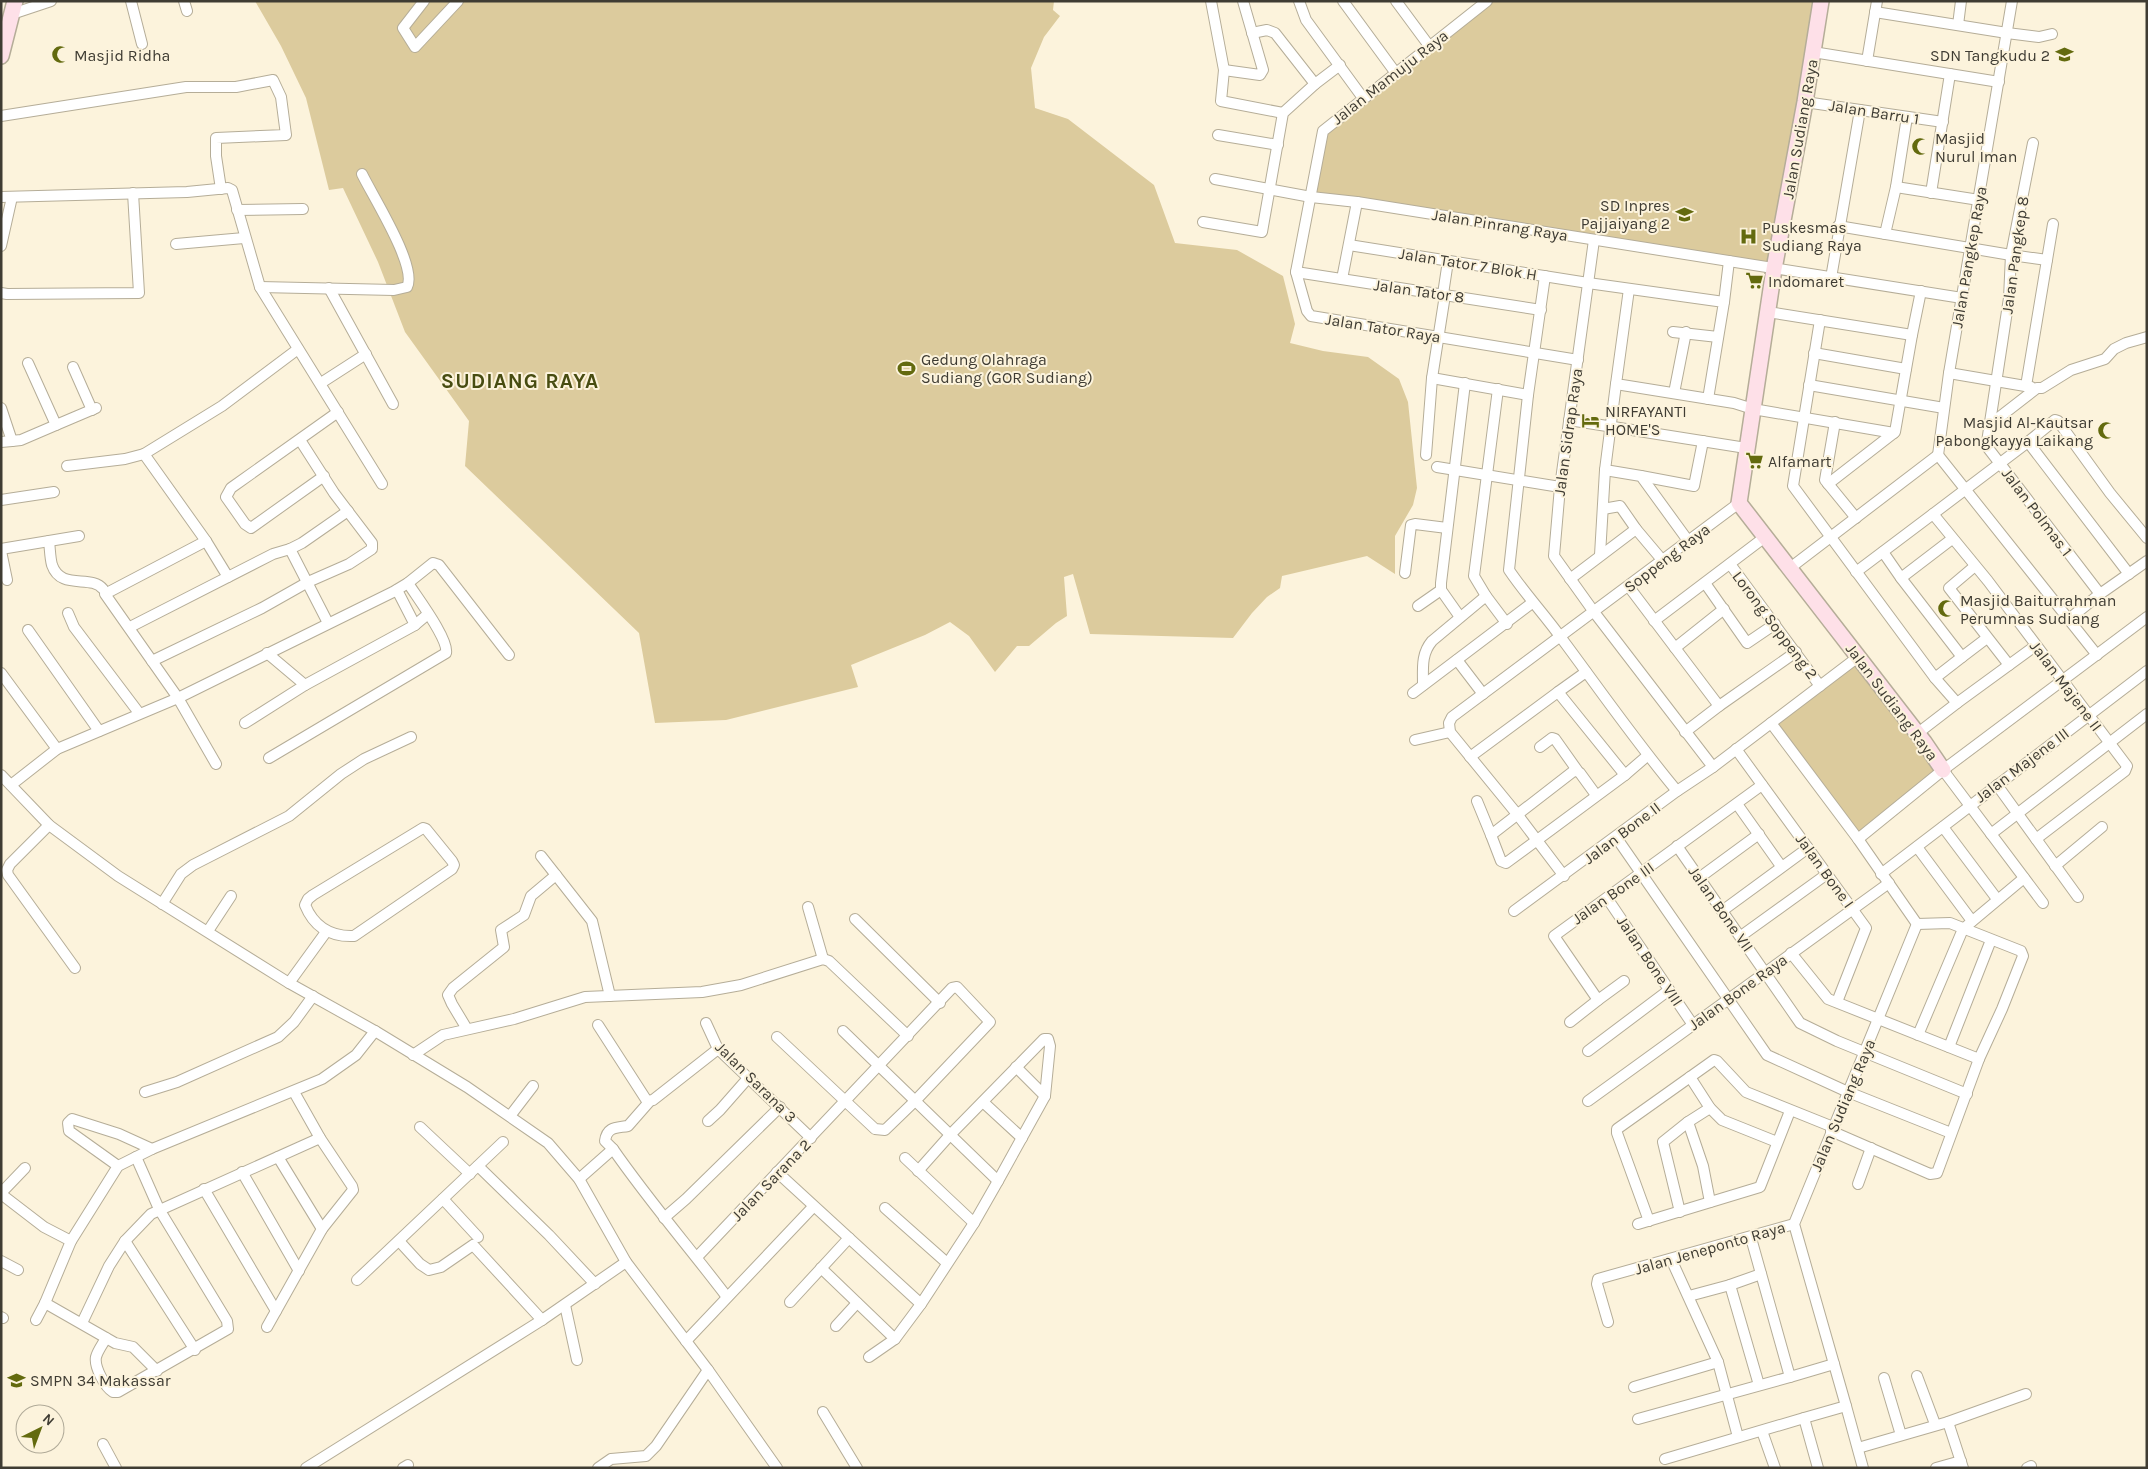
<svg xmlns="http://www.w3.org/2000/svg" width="2148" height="1469" viewBox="0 0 2148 1469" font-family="Karla,sans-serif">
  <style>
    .green { fill: #dccb9d }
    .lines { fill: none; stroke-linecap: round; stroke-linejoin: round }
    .street-casing { stroke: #b5ad98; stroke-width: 12 }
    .secondary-casing { stroke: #b5ad98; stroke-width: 18 }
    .street { stroke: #fff; stroke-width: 10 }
    .secondary { stroke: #fee0e8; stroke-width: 15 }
    .labels { text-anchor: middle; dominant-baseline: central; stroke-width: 4; stroke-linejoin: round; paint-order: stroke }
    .poi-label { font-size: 16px; fill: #3f3c33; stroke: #fcf3dc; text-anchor: start }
    .street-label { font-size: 16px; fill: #3f3c33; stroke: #fcf3dc }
    .district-label { font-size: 21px; font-weight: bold; letter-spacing: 1px; fill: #474c11; stroke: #fcf3dc }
  </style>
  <rect width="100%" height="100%" fill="#fcf3dc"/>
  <!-- green -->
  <g class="green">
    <polygon points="255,1 1054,1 1053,10 1060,16 1044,37 1031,68 1035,108 1068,119 1154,185 1175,243 1237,250 1283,276 1295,324 1290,343 1323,351 1368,357 1399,379 1408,402 1417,488 1413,505 1395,536 1395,574 1367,556 1282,576 1280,588 1267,597 1252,613 1233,638 1090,634 1073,574 1064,577 1067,616 1056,623 1029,646 1017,646 995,672 969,636 950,622 925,635 851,665 858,687 726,720 655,723 639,633 465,466 469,421 405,332 378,262 343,188 329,190 306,98 281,46"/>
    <polygon points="1487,1 1821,1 1774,269 1311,197 1321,136"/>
    <polygon points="1858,657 1943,770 1858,839 1771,723"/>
  </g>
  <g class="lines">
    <defs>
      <g id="street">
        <polyline points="131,1 142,44"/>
        <polyline points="184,1 187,11"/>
        <polyline points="424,1 403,28 415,47 458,1"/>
        <polyline points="1211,1 1224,70 1221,101 1283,113"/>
        <polyline points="1299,1 1306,20 1363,98"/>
        <polyline points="1343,1 1395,72"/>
        <polyline points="1396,1 1430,47"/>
        <polyline points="1487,1 1323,131 1296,272 1307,311 1311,316 1578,360"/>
        <polyline points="1875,12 2007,33 2039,37 2052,34"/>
        <polyline points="12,14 51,1"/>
        <polyline points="1958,25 1961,1"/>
        <polyline points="1252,33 1267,30 1275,33 1315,84"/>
        <polyline points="1813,52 1999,82"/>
        <polyline points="1867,61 1877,1"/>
        <polyline points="1224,70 1260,75 1263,70 1243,1"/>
        <polyline points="1805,102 1943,122"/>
        <polyline points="1,116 186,87 236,87 273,80 281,97 286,135 216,138 216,156 221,189"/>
        <polyline points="1218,135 1278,145"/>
        <polyline points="2033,143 2011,255 2009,298 1987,442 1988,448 2100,594"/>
        <polyline points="1215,179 1311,197 1357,202 1962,298"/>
        <polyline points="1896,187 1979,200"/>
        <polyline points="1931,193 1950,74"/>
        <polyline points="1,197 187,192 228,188 232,190 260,287 382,484"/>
        <polyline points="237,210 303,209"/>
        <polyline points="1203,222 1262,232 1283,113 1315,84 1340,65"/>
        <polyline points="1838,226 2011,255 2047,260"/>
        <polyline points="1885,234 1896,187 1907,117"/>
        <polyline points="1594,240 1560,487 1554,556 1594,612 1713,767"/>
        <polyline points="176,244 244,238"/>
        <polyline points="1349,245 1588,283 1724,302 1708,399"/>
        <polyline points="1,246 12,197"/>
        <polyline points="1296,272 1541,310"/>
        <path d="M1545,276l-17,119 -19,175c16,24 36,45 53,69 38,51 74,103 115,152"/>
        <polyline points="1831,278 1860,110"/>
        <polyline points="1342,279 1357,202"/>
        <path d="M260,287l134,3 13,-3c11,-20 -35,-92 -45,-113"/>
        <polyline points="329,288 393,404"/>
        <polyline points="1629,289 1616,384 1734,403 1753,409 1894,433"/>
        <polyline points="1,293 7,294 139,293 133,193"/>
        <polyline points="1443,294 1448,261"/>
        <polyline points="1724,302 1729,261"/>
        <polyline points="1768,312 1912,335"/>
        <polyline points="1820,320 1793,486 1935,678 1957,703 1918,733"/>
        <polyline points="1673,332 1718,337"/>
        <polyline points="1814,353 1906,369"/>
        <polyline points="73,367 92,410"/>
        <polyline points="1949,373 2031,387"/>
        <polyline points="1432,378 1528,395"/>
        <polyline points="321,383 366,354"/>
        <polyline points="1616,384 1605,470 1641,476 1689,542"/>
        <polyline points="1809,385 1944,408"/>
        <polyline points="2026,386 2053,224"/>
        <polyline points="1498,389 1474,576 1486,596 1507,624"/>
        <polyline points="1674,393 1686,332"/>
        <polyline points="1,408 12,441 21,440 56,425 28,363"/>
        <polyline points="1569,420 1746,448"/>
        <polyline points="1835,422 1825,480 1856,518"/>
        <polyline points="56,425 96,408"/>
        <polyline points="1988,426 2037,388 2042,388 2071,370 2105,359 2114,349 2126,343 2147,337"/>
        <polyline points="1,442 12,441"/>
        <polyline points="2028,442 2055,420 2058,421 2110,493 2147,538"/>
        <polyline points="1426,455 1432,378 1445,295"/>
        <polyline points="1938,455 1949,373 2012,1"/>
        <polyline points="1938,455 2097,655"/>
        <polyline points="67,466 125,459 144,454"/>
        <polyline points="1437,467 1560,487"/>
        <polyline points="324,476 251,528 245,524 226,497 231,488 338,412"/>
        <polyline points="1641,476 1694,486 1703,441"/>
        <polyline points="1828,484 1895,432 1912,335 1921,291"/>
        <polyline points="1,500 54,492"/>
        <polyline points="1603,509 1620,506 1636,529"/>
        <polyline points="1933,514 2028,442 2129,574"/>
        <path d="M49,541c1,8 1,17 3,24 9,26 39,9 51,24"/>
        <polyline points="206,541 228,577"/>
        <polyline points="1,549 79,536"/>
        <polyline points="290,549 328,623"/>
        <polyline points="1,551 7,580"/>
        <polyline points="1883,552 1901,578 1952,539"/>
        <polyline points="1600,555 1605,470"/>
        <polyline points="1730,564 1820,686"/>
        <polyline points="1975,566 1949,588 2009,665"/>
        <polyline points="1790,568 1938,455"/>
        <polyline points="1856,572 1933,514 1988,581 2127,766 2125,771 2036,839"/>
        <polyline points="1405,573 1411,525 1415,524 1447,528"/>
        <polyline points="1901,578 1962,657 1987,638"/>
        <polyline points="1570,579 1636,529 1663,561"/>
        <polyline points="1705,583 1747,643 1775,624"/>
        <polyline points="1629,587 1719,706 1796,652"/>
        <polyline points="397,590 415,625"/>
        <polyline points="1418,606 1441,590"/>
        <polyline points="68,613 74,627 139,713"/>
        <polyline points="1460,617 1441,590 1441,583 1465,383"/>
        <polyline points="2069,619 2100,594 2147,561"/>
        <polyline points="1654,621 1765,537"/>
        <polyline points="130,627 273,554 290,549 302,543 348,511"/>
        <polyline points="28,630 99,731"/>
        <polyline points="1675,648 1724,609"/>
        <polyline points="267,653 305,685"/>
        <polyline points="1457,660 1483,694"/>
        <polyline points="152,661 262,608 308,582 349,564 372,549 372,543 334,493 300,440"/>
        <polyline points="1,673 57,749"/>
        <polyline points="1935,678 1962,657"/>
        <path d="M1423,685c0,-17 -2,-31 9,-44l54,-45"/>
        <polyline points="1558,692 1586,672"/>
        <polyline points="1413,693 1532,603"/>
        <polyline points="1957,703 2035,646"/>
        <polyline points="245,723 305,685 415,625 428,614"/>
        <polyline points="1771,723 1858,839 1917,924"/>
        <polyline points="1685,732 1719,706"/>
        <polyline points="1415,740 1450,732"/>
        <polyline points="1540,747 1552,738 1555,739 1577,770"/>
        <polyline points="1736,749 1866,928 1837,1002"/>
        <polyline points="1470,757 1558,692 1625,775 1647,756"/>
        <path d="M269,758l177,-105c3,-14 -30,-57 -38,-70"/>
        <polyline points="216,764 178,698 105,594 206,541 144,454 222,406 298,349"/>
        <polyline points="1943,770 2043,903"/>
        <polyline points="1,775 49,825 118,876 289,983 375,1031 467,1087 548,1143 579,1179 626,1262 708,1370 656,1446 646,1456 611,1459 598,1468"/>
        <polyline points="11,785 57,749 178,698 393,592 408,583 433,563 439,565 509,655"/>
        <polyline points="1997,785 2078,897"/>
        <polyline points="1477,801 1491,835 1575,770 1580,773 1596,795"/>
        <polyline points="1737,804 1781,866"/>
        <polyline points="49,825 10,864 7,870 8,875 75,968"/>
        <polyline points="1943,827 1997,899"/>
        <path d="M423,828l3,1 26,32 2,4 -2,4 -98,67c-23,1 -40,-9 -49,-31l3,-6 5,-4z"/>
        <polyline points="1991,834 2147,714"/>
        <polyline points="1491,835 1501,861 1506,863 1625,775"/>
        <polyline points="1616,837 1767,1055 1848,1092 1951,1133"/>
        <polyline points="1858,839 1943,770 2147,617"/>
        <polyline points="1677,846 1800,1023 1837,1041 1967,1094"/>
        <polyline points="1917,847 1972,921"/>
        <polyline points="541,856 592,921 610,996"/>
        <polyline points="2055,866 2102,827"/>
        <polyline points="1881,874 2147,671"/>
        <polyline points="1564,876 1517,814 1450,732 1449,723 1452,717 1739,503"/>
        <polyline points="1699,878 1759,834"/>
        <polyline points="1607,898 1693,1025"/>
        <polyline points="162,904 181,874 193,865 289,816 341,774 364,759 411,737"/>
        <polyline points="808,907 823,959"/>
        <polyline points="1514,911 1677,791 1713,767 1858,657"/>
        <polyline points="1722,911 1808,848"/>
        <polyline points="855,919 940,1003"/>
        <polyline points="208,931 231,896"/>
        <polyline points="1741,936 1827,874"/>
        <polyline points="1791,953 1828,999 1979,1059"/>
        <polyline points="1624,981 1598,1000 1554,936 1762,785"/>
        <polyline points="289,983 326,932"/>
        <polyline points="1570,1022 1598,1000"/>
        <polyline points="706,1023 718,1049 811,1138"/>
        <polyline points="598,1025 647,1101 653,1100 718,1049"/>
        <polyline points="467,1029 452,1004 448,995 453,988 504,947 501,930 524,915 531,896 556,875"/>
        <polyline points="843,1031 998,1181"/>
        <polyline points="1918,1035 1963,929 2024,878"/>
        <polyline points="1949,1047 1991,940"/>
        <polyline points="1588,1051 1669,990"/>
        <polyline points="413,1055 443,1035 514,1019 585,997 702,992 741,985 823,959 829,961 908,1036"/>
        <polyline points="1016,1067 1045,1096"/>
        <polyline points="1690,1077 1710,1108 1722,1120 1777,1142"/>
        <polyline points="145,1092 177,1082 278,1037 294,1022 313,996"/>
        <polyline points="1588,1101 1889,883"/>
        <polyline points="983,1102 1022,1138"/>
        <polyline points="510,1116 533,1086"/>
        <polyline points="708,1121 720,1110 749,1077"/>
        <polyline points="1688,1122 1703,1166 1710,1202"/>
        <polyline points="420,1127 470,1174"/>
        <polyline points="1831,1131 1930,1174 1937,1173 1979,1059 2002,1009 2023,956 2021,951 1950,923 1917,924"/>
        <path d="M613,1149l-8,-8c2,-15 12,-13 23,-15l21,-24"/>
        <polyline points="278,1157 322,1229"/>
        <polyline points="905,1158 974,1223"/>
        <polyline points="118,1166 69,1131 68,1123 72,1119 119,1134 152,1149"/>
        <polyline points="478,1166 549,1235 595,1284"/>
        <polyline points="242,1172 299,1271"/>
        <polyline points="777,1172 921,1304"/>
        <path d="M579,1179l34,-30c36,52 76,98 114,148"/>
        <polyline points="1858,1184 1871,1148"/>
        <polyline points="204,1189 276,1311"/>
        <polyline points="1,1193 25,1168"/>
        <polyline points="1,1194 44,1227 71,1241"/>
        <polyline points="443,1199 478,1237"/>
        <polyline points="885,1208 947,1263"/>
        <polyline points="1680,1212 1663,1142 1688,1122 1710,1108"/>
        <polyline points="664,1218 686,1199 780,1107"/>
        <polyline points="1649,1221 1617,1133 1617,1129 1714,1060 1717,1061 1746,1092 1833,1127"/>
        <polyline points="1638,1224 1760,1187 1790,1111"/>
        <polyline points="1751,1238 1790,1377 1834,1364"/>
        <polyline points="125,1241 195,1350"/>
        <polyline points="399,1241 420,1264 429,1270 441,1267 473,1245 542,1320"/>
        <polyline points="697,1257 952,988 957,987 990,1022 915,1101 885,1130 875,1129 777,1037"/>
        <polyline points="1671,1259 1718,1362 1738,1437"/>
        <polyline points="1,1261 18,1270"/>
        <polyline points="821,1268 895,1339"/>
        <polyline points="357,1280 503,1142"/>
        <polyline points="1689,1296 1730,1285"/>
        <polyline points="790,1302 849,1238"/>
        <polyline points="45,1303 115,1343 133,1347 157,1371"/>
        <polyline points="565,1305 577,1360"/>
        <polyline points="1,1317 3,1318"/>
        <polyline points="36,1320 45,1303 71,1241 118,1166 152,1149 322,1079 356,1055 375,1031"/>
        <polyline points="1608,1322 1597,1284 1598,1279 1794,1224"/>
        <polyline points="82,1323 109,1266 125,1241 151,1214 320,1138"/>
        <polyline points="836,1326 857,1303"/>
        <polyline points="267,1327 322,1229 353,1190 352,1186 320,1138 294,1092"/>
        <path d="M106,1338c-3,6 -8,12 -10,19 -2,10 9,30 17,35h5l110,-63 -1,-8 -68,-112 -23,-52"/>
        <polyline points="686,1341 813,1207"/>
        <polyline points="869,1357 895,1339 921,1304 974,1223 998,1181 1045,1096 1050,1046 1048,1039 1044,1039 950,1135 918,1171"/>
        <polyline points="708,1370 777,1468"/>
        <polyline points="1917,1376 1935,1424"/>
        <polyline points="1884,1378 1901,1435"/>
        <polyline points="1759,1385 1730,1285 1761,1274"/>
        <polyline points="1634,1387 1718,1362"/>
        <polyline points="1846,1406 1863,1468"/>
        <polyline points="823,1412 857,1468"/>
        <polyline points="1638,1419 1790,1377"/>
        <polyline points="1948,1422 1963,1468"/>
        <polyline points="1762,1431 1775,1468"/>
        <polyline points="103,1444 116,1468"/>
        <polyline points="1858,1448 1948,1422 2026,1394"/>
        <polyline points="1665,1459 1804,1418"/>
        <polyline points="306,1468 542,1320 626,1262"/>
        <polyline points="403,1468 408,1465"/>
        <polyline points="1818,1468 1804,1418 1846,1406 1794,1224 1917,924"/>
        <polyline points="1936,1468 1961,1461"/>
        <polyline points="2027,1468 2031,1466"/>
      </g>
      <g id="secondary">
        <polyline points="1821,1 1805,102 1774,269 1739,503 1924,742 1943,770"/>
        <polyline points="1,56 15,1"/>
      </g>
    </defs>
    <!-- street casing -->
    <use href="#street" class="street-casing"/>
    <!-- secondary casing -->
    <use href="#secondary" class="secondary-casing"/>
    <!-- street -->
    <use href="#street" class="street"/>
    <!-- secondary -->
    <use href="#secondary" class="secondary"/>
  </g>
  <!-- icons -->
  <defs>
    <symbol id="mosque-bare" viewBox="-9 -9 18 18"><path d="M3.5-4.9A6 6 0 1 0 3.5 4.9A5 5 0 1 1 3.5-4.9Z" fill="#636a0e" stroke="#fcf3dc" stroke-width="2.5" paint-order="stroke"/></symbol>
    <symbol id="school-bare" viewBox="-9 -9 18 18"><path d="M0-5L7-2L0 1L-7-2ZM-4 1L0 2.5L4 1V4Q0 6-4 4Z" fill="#636a0e" stroke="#fcf3dc" stroke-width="2.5" paint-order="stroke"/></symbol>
    <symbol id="hospital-bare" viewBox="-9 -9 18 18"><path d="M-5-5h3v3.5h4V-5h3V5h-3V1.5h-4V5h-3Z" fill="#636a0e" stroke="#fcf3dc" stroke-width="2.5" paint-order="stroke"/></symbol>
    <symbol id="supermarket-bare" viewBox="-9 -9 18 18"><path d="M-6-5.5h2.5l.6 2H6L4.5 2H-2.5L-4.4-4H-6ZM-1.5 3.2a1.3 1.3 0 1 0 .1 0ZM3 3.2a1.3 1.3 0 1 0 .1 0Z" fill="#636a0e" stroke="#fcf3dc" stroke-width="2.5" paint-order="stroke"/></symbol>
    <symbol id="stadium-bare" viewBox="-9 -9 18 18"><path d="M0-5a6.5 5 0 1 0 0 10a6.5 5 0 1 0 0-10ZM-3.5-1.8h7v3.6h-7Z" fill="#636a0e" stroke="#fcf3dc" stroke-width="2.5" paint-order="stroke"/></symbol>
    <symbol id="hotel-bare" viewBox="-9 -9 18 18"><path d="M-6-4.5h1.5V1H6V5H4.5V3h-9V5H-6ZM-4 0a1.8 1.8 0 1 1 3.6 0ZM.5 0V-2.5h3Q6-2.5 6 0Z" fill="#636a0e" stroke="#fcf3dc" stroke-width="2.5" paint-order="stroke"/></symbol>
  </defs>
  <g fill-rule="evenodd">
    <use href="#mosque-bare" x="48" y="42" width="25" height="25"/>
    <use href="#school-bare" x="2052" y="42" width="25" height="25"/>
    <use href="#mosque-bare" x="1908" y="134" width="25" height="25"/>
    <use href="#school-bare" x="1672" y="202" width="25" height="25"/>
    <use href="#hospital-bare" x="1736" y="224" width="25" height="25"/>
    <use href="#supermarket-bare" x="1742" y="268" width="25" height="25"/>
    <use href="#stadium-bare" x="894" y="356" width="25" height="25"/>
    <use href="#hotel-bare" x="1578" y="408" width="25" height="25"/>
    <use href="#mosque-bare" x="2094" y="418" width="25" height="25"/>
    <use href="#supermarket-bare" x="1742" y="448" width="25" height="25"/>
    <use href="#mosque-bare" x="1934" y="596" width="25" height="25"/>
    <use href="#school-bare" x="4" y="1368" width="25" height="25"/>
  </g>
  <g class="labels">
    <!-- poi labels -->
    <g class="poi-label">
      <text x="74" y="55">Masjid Ridha</text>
      <text x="2050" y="55" text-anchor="end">SDN Tangkudu 2</text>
      <text x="1935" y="138">Masjid<tspan x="1935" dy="18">Nurul Iman</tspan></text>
      <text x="1670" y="205" text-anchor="end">SD Inpres<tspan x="1670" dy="18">Pajjaiyang 2</tspan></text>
      <text x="1762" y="227">Puskesmas<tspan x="1762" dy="18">Sudiang Raya</tspan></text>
      <text x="1768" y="281">Indomaret</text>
      <text x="921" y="359">Gedung Olahraga<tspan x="921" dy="18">Sudiang (GOR Sudiang)</tspan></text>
      <text x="1605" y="411">NIRFAYANTI<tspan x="1605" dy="18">HOME'S</tspan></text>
      <text x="2093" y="422" text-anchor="end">Masjid Al-Kautsar<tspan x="2093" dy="18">Pabongkayya Laikang</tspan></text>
      <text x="1768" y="461">Alfamart</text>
      <text x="1960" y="600">Masjid Baiturrahman<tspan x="1960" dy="18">Perumnas Sudiang</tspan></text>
      <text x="30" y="1380">SMPN 34 Makassar</text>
    </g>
    <!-- street labels -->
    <g class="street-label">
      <text transform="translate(1390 77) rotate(-38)">Jalan Mamuju Raya</text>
      <text transform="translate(1874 112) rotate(9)">Jalan Barru 1</text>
      <text transform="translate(1800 129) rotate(-80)">Jalan Sudiang Raya</text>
      <text transform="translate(1500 225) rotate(9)">Jalan Pinrang Raya</text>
      <text transform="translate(2015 255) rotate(-82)">Jalan Pangkep 8</text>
      <text transform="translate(1969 257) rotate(-80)">Jalan Pangkep Raya</text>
      <text transform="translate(1468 264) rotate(9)">Jalan Tator 7 Blok H</text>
      <text transform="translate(1419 291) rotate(8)">Jalan Tator 8</text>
      <text transform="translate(1383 328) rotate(9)">Jalan Tator Raya</text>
      <text transform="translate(1568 432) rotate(-82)">Jalan Sidrap Raya</text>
      <text transform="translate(2037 512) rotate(53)">Jalan Polmas 1</text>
      <text transform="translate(1667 558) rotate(-37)">Soppeng Raya</text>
      <text transform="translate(1775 625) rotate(53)">Lorong Soppeng 2</text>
      <text transform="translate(2066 686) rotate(53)">Jalan Majene II</text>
      <text transform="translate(1892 702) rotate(53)">Jalan Sudiang Raya</text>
      <text transform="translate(2022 765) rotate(-37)">Jalan Majene III</text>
      <text transform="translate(1622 833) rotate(-37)">Jalan Bone II</text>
      <text transform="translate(1825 871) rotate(54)">Jalan Bone I</text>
      <text transform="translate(1613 893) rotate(-35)">Jalan Bone III</text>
      <text transform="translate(1721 909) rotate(55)">Jalan Bone VII</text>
      <text transform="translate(1650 961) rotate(56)">Jalan Bone VIII</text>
      <text transform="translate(1738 992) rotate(-36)">Jalan Bone Raya</text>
      <text transform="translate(756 1082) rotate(45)">Jalan Sarana 3</text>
      <text transform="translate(1843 1105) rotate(-67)">Jalan Sudiang Raya</text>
      <text transform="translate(771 1180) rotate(-46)">Jalan Sarana 2</text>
      <text transform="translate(1710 1248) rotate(-16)">Jalan Jeneponto Raya</text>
    </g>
    <!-- district labels -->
    <g class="district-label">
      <text x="520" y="381">SUDIANG RAYA</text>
    </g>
  </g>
  <!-- border -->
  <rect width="2148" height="1469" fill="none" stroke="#3f3c33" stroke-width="5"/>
  <!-- north arrow -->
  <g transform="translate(40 1429) rotate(42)"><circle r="24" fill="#fcf3dc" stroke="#b0aa98"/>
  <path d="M0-4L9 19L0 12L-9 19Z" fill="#636a0e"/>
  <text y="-8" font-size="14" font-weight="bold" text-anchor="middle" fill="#3f3c33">N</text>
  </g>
</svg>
